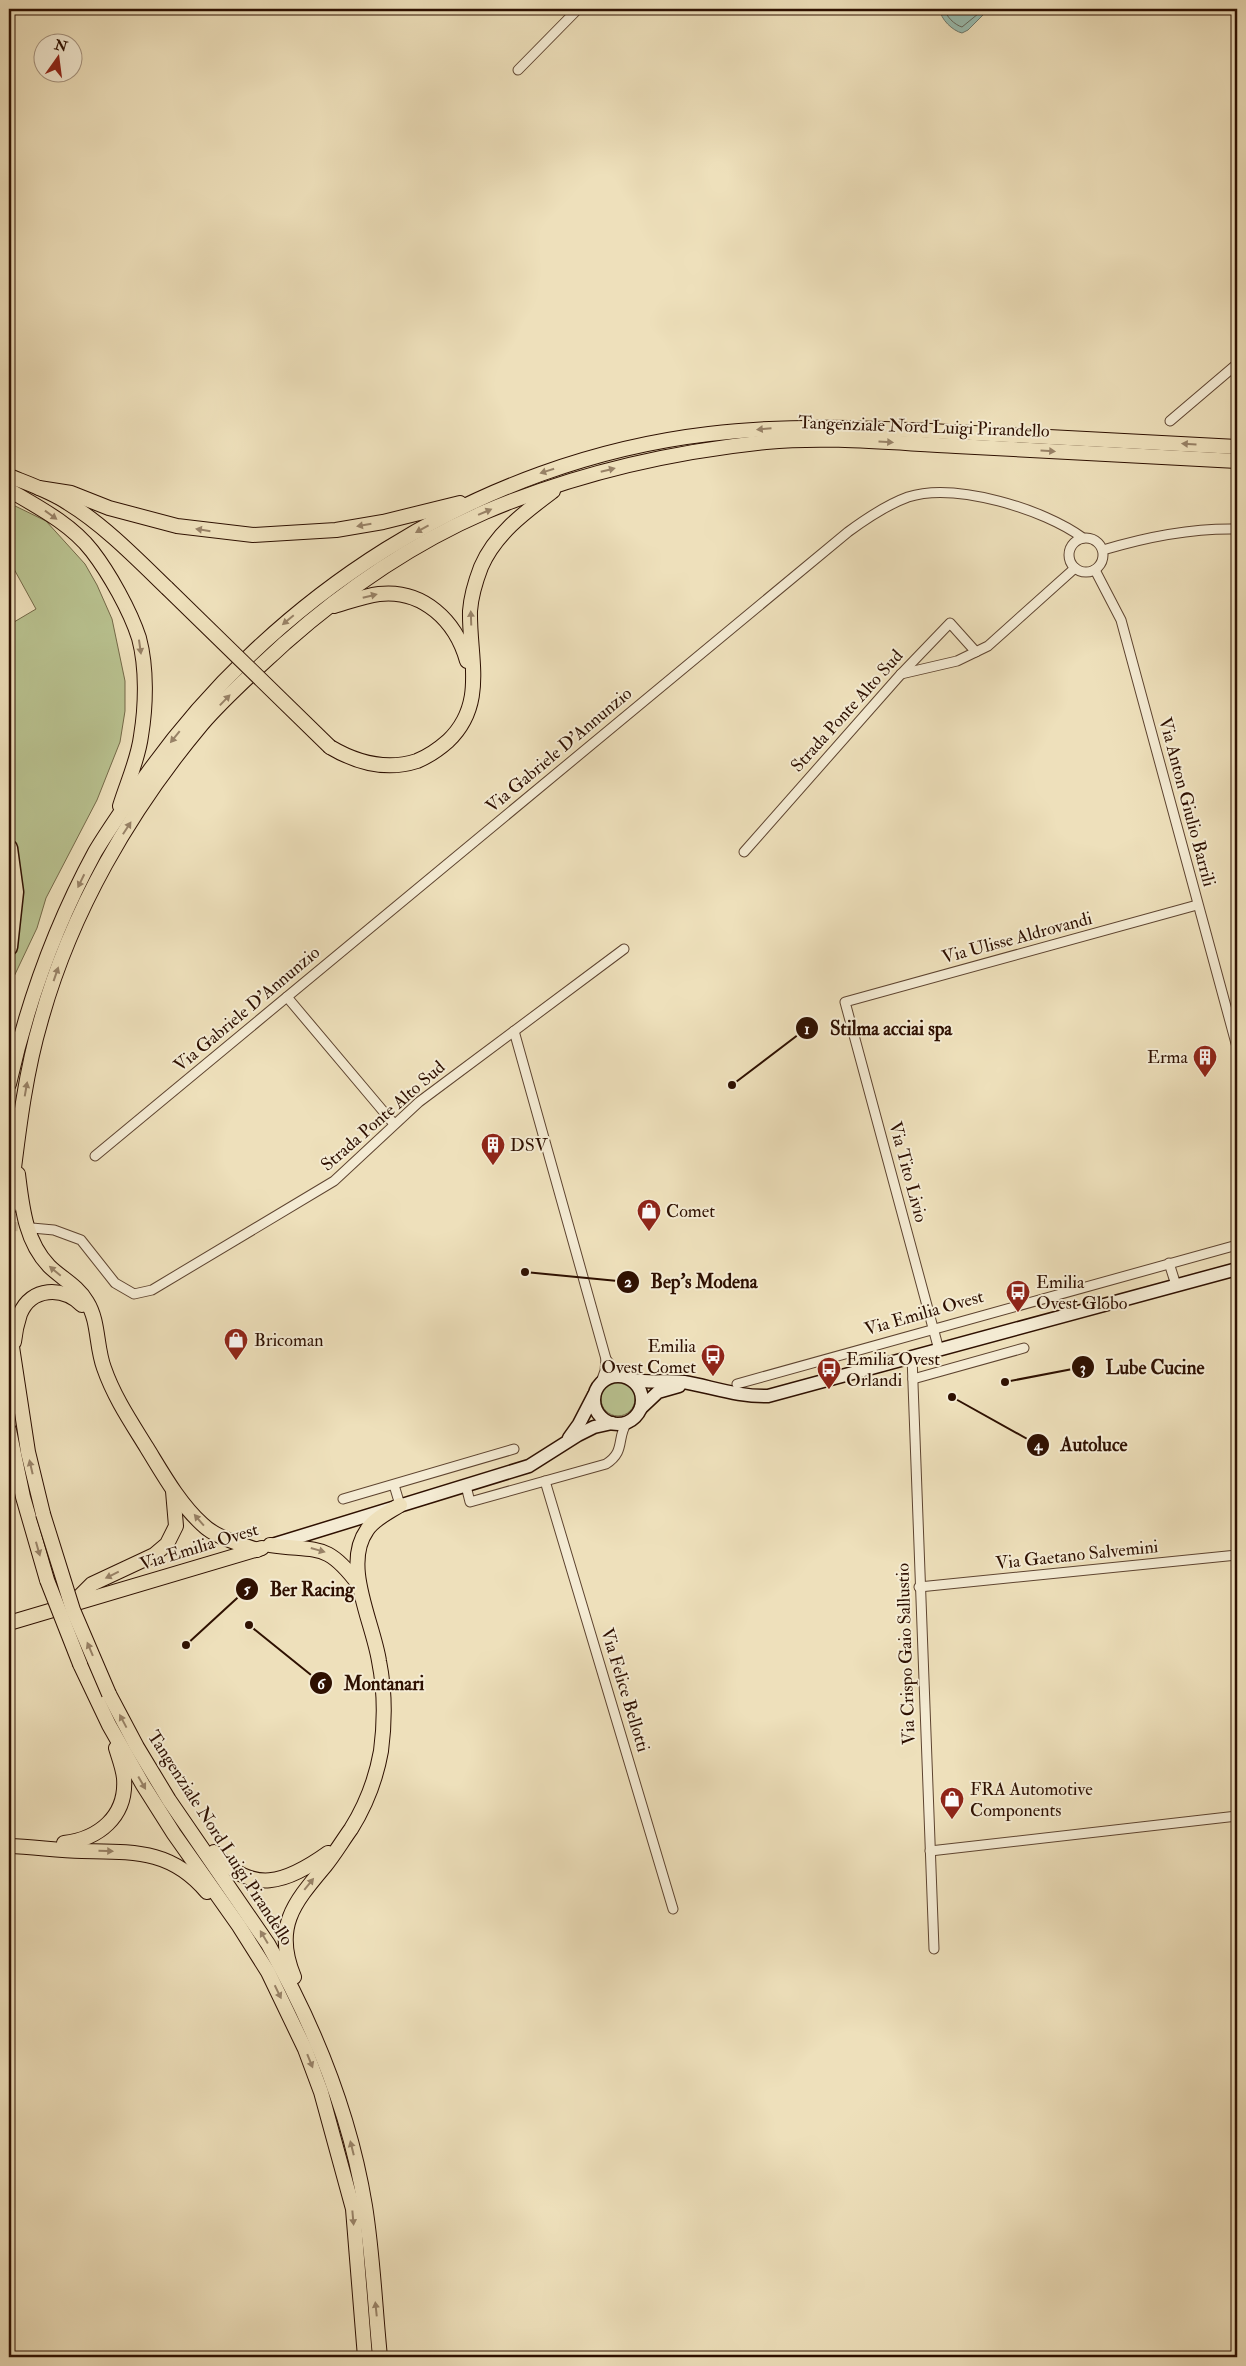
<svg xmlns="http://www.w3.org/2000/svg" width="1246" height="2366" viewBox="0 0 1246 2366" font-family="'IM FELL Double Pica',serif">
  <style>
    .green { fill: #b9c290; stroke: #746948 }
    .water { fill: #99bdb1; stroke: #6e786b }
    .lines { fill: none; stroke-linecap: round; stroke-linejoin: round }
    .shore { stroke: #646659; stroke-width: 1 }
    .minor-tunnel { stroke: #d1c19f; stroke-width: 9; stroke-dasharray: 9 4.5; stroke-linecap: butt }
    .minor-casing { stroke: #5e4430; stroke-width: 11 }
    .secondary-casing { stroke: #2e1001; stroke-width: 15 }
    .primary-casing { stroke: #2e1001; stroke-width: 16 }
    .trunk-casing { stroke: #2e1001; stroke-width: 16 }
    .motorway-casing { stroke: #2e1001; stroke-width: 19 }
    .minor { stroke: #f4ebd3; stroke-width: 9 }
    .secondary { stroke: #f4ebd3; stroke-width: 12 }
    .primary { stroke: #eee0bb; stroke-width: 14 }
    .trunk { stroke: #eee0bb; stroke-width: 14 }
    .motorway { stroke: #eee0bb; stroke-width: 16 }
    .trunk-bridge-casing { stroke: #2e1001; stroke-width: 16; stroke-linecap: butt }
    .trunk-bridge { stroke: #eee0bb; stroke-width: 14 }
    .oneway { fill: #988267 }
    .labels { text-anchor: middle; dominant-baseline: central; stroke-width: 4; stroke-linejoin: round; paint-order: stroke }
    .street-label { font-size: 18px; fill: #2e1001; stroke: #f4ebd3 }
    .poi-label { font-size: 18px; fill: #2e1001; stroke: #f4ebd3; text-anchor: start }
    .leader { fill: none; stroke: #2e1001; stroke-width: 2 }
    .callout-dot { fill: #2e1001; stroke: #f4ebd3; stroke-width: 2 }
    .mark-label { font-size: 15px; text-anchor: middle; font-weight: bold; fill: #fff }
    .callout-label { font-size: 19px; text-anchor: middle; font-weight: bold; fill: #2e1001; stroke: #f4ebd3; stroke-width: 4; stroke-linejoin: round; paint-order: stroke }
  </style>
  <rect width="100%" height="100%" fill="#eee0bb"/>
  <filter id="stains"><feTurbulence type="fractalNoise" baseFrequency=".004" numOctaves="4"/><feColorMatrix values="0 0 0 0 .2 0 0 0 0 .09 0 0 0 0 .02 0 0 0 .5 -.17"/></filter>
  <radialGradient id="worn" r=".72"><stop offset=".6" stop-color="#630" stop-opacity="0"/><stop offset="1" stop-color="#630" stop-opacity=".3"/></radialGradient>
  <!-- green -->
  <g class="green">
    <polygon points="9,503 46,521 85,564 97,585 112,619 125,681 125,711 120,742 97,800 46,898 37,928 9,987 9,625 36,609 9,560"/>
    <circle cx="618" cy="1399" r="17"/>
  </g>
  <!-- water -->
  <path class="water" d="M940,9h49l-21,21 -6,3c-9,-2 -22,-14 -22,-24z"/>
  <g class="lines">
    <!-- shore -->
    <path class="shore" d="M945,9c0,7 10,16 17,18l22,-18"/>
    <!-- minor-tunnel -->
    <polyline class="minor-tunnel" points="9,1226 32,1228"/>
    <defs>
      <g id="minor">
        <polyline points="518,70 578,9"/>
        <polyline points="1170,421 1237,364"/>
        <circle cx="1086" cy="555" r="17"/>
        <path d="M1103,550c43,-13 89,-22 134,-21"/>
        <polyline points="1095,570 1121,620 1237,1047"/>
        <polyline points="901,674 957,661 988,646 1075,568"/>
        <polyline points="744,852 901,674 950,623 976,652"/>
        <polyline points="287,997 394,1124"/>
        <polyline points="514,1031 606,1359 613,1369 620,1375"/>
        <path d="M95,1156l753,-624c19,-14 38,-27 60,-35 47,-15 136,12 175,41"/>
        <polyline points="32,1228 54,1230 81,1240 115,1283 134,1294 152,1290 334,1181 419,1102 624,949"/>
        <polyline points="1169,1263 1176,1285"/>
        <polyline points="939,1350 845,1002 1197,905"/>
        <polyline points="912,1357 934,1949"/>
        <polyline points="913,1379 1024,1348"/>
        <polyline points="601,1382 605,1371 606,1359"/>
        <path d="M737,1384c167,-45 333,-94 500,-139"/>
        <polyline points="545,1481 673,1909"/>
        <polyline points="394,1485 400,1505"/>
        <path d="M466,1486l4,16 136,-38c20,-13 10,-25 21,-42"/>
        <polyline points="343,1499 514,1449"/>
        <polyline points="919,1587 1237,1555"/>
        <polyline points="930,1851 1237,1816"/>
      </g>
      <g id="secondary">
        <circle cx="618" cy="1400" r="24"/>
        <path d="M634,1380c16,3 33,0 50,2 28,5 55,15 84,14l469,-127"/>
        <polyline points="641,1408 658,1392 679,1386"/>
        <polyline points="569,1438 579,1424 594,1395"/>
        <polyline points="272,1545 529,1466 578,1435 594,1427 612,1423"/>
      </g>
      <polyline id="primary" points="9,1623 262,1548"/>
      <g id="trunk">
        <path d="M9,476c20,8 41,15 59,27 36,22 69,56 99,85"/>
        <polyline points="39,488 71,493 109,508 177,526 253,535 336,530 383,522 460,503"/>
        <path d="M9,490c29,17 62,34 83,61 17,22 38,59 47,87 8,30 7,68 2,98 -3,24 -14,47 -21,70"/>
        <path d="M334,606c14,-4 30,-10 45,-12 44,-5 77,27 88,67"/>
        <path d="M330,747c27,16 56,24 87,14 12,-5 22,-12 31,-20 39,-37 21,-83 22,-130 1,-14 6,-31 11,-44 14,-33 44,-55 72,-76"/>
        <path d="M9,1084c18,-80 47,-160 86,-232 13,-22 29,-44 43,-65 130,-190 341,-326 571,-353 89,-11 176,-5 264,-1 88,5 176,9 264,14"/>
        <path d="M18,1174c4,32 7,67 31,92 12,12 29,20 38,36 12,19 9,45 17,66 10,29 27,54 43,80 16,26 32,55 55,76 14,14 37,19 55,26"/>
        <path d="M9,1208c8,-62 14,-127 32,-188 30,-108 89,-210 161,-296 25,-29 55,-55 83,-81 60,-53 126,-99 200,-131 89,-38 185,-60 281,-70 63,-6 127,1 190,4 94,5 187,10 281,15"/>
        <polyline points="9,1327 28,1452 43,1514"/>
        <path d="M14,1342c1,-10 3,-19 6,-28 11,-27 43,-28 62,-9"/>
        <polyline points="9,1430 23,1497 47,1580"/>
        <path d="M270,1545c48,7 56,-4 89,40"/>
        <polyline points="72,1604 92,1584 154,1555 167,1544 176,1526 173,1491"/>
        <polyline points="80,1664 109,1725 143,1785 174,1834 239,1926 268,1972 305,2049 321,2092 353,2209 365,2357"/>
        <path d="M109,1694l28,53 32,53 99,144c46,81 82,170 97,262 8,50 10,101 15,151"/>
        <path d="M64,1843c34,-4 63,-26 60,-65 -1,-10 -5,-20 -8,-30"/>
        <path d="M9,1846c24,1 48,4 73,5 51,1 89,-2 125,41"/>
        <path d="M214,1852c38,44 72,31 114,1"/>
        <path d="M294,1977c-21,-50 0,-74 31,-111 9,-11 18,-26 26,-37 15,-24 25,-50 30,-78 4,-30 4,-60 -2,-90 -6,-39 -37,-96 -12,-131 7,-11 22,-18 33,-25"/>
      </g>
      <polyline id="motorway" points="9,848 15,892 9,947"/>
    </defs>
    <!-- minor casing -->
    <use href="#minor" class="minor-casing"/>
    <!-- secondary casing -->
    <use href="#secondary" class="secondary-casing"/>
    <!-- primary casing -->
    <use href="#primary" class="primary-casing"/>
    <!-- trunk casing -->
    <use href="#trunk" class="trunk-casing"/>
    <!-- motorway casing -->
    <use href="#motorway" class="motorway-casing"/>
    <!-- minor -->
    <use href="#minor" class="minor"/>
    <!-- secondary -->
    <use href="#secondary" class="secondary"/>
    <!-- primary -->
    <use href="#primary" class="primary"/>
    <!-- trunk -->
    <use href="#trunk" class="trunk"/>
    <!-- motorway -->
    <use href="#motorway" class="motorway"/>
    <defs>
      <g id="trunk-bridge">
        <polyline points="167,588 330,747"/>
        <polyline points="43,1514 73,1610 109,1694"/>
        <polyline points="47,1580 80,1664"/>
      </g>
    </defs>
    <!-- trunk-bridge casing -->
    <use href="#trunk-bridge" class="trunk-bridge-casing"/>
    <!-- trunk-bridge -->
    <use href="#trunk-bridge" class="trunk-bridge"/>
  </g>
  <!-- one-way arrows -->
  <defs><path id="oneway-solid" d="M-6-.8H1V-3.2L6.5 0L1 3.2V.8H-6Z" transform="scale(1.25)"/></defs>
  <g class="oneway">
    <use href="#oneway-solid" transform="translate(764 429) rotate(175)"/>
    <use href="#oneway-solid" transform="translate(886 442) rotate(3)"/>
    <use href="#oneway-solid" transform="translate(1189 444) rotate(-177)"/>
    <use href="#oneway-solid" transform="translate(1048 451) rotate(3)"/>
    <use href="#oneway-solid" transform="translate(608 470) rotate(-14)"/>
    <use href="#oneway-solid" transform="translate(547 471) rotate(162)"/>
    <use href="#oneway-solid" transform="translate(485 512) rotate(-23)"/>
    <use href="#oneway-solid" transform="translate(51 515) rotate(36)"/>
    <use href="#oneway-solid" transform="translate(364 525) rotate(170)"/>
    <use href="#oneway-solid" transform="translate(422 529) rotate(151)"/>
    <use href="#oneway-solid" transform="translate(203 530) rotate(-171)"/>
    <use href="#oneway-solid" transform="translate(370 596) rotate(-14)"/>
    <use href="#oneway-solid" transform="translate(471 618) rotate(-92)"/>
    <use href="#oneway-solid" transform="translate(288 620) rotate(140)"/>
    <use href="#oneway-solid" transform="translate(140 647) rotate(82)"/>
    <use href="#oneway-solid" transform="translate(225 700) rotate(-46)"/>
    <use href="#oneway-solid" transform="translate(175 737) rotate(129)"/>
    <use href="#oneway-solid" transform="translate(127 828) rotate(-57)"/>
    <use href="#oneway-solid" transform="translate(81 881) rotate(116)"/>
    <use href="#oneway-solid" transform="translate(56 974) rotate(-71)"/>
    <use href="#oneway-solid" transform="translate(26 1089) rotate(-80)"/>
    <use href="#oneway-solid" transform="translate(55 1271) rotate(-140)"/>
    <use href="#oneway-solid" transform="translate(31 1467) rotate(-103)"/>
    <use href="#oneway-solid" transform="translate(199 1520) rotate(-131)"/>
    <use href="#oneway-solid" transform="translate(38 1549) rotate(74)"/>
    <use href="#oneway-solid" transform="translate(318 1550) rotate(16)"/>
    <use href="#oneway-solid" transform="translate(112 1575) rotate(154)"/>
    <use href="#oneway-solid" transform="translate(90 1649) rotate(-113)"/>
    <use href="#oneway-solid" transform="translate(123 1721) rotate(-118)"/>
    <use href="#oneway-solid" transform="translate(142 1783) rotate(60)"/>
    <use href="#oneway-solid" transform="translate(106 1851) rotate(1)"/>
    <use href="#oneway-solid" transform="translate(309 1884) rotate(-51)"/>
    <use href="#oneway-solid" transform="translate(264 1937) rotate(-121)"/>
    <use href="#oneway-solid" transform="translate(278 1992) rotate(64)"/>
    <use href="#oneway-solid" transform="translate(310 2061) rotate(68)"/>
    <use href="#oneway-solid" transform="translate(352 2148) rotate(-104)"/>
    <use href="#oneway-solid" transform="translate(353 2218) rotate(85)"/>
    <use href="#oneway-solid" transform="translate(376 2309) rotate(-96)"/>
  </g>
  <!-- icons -->
  <defs>
    <symbol id="building-pin" viewBox="-11 -11 22 30"><path d="M0 17L-7.5 6A9.5 9.5 0 1 1 7.5 6Z" fill="#8f2418" stroke="#f4ebd3"/><path d="M-4-6H4V6H1V3H-1V6H-4ZM-2.5-4.3h1.7v1.8h-1.7ZM.8-4.3h1.7v1.8H.8ZM-2.5-1h1.7V.8h-1.7ZM.8-1h1.7V.8H.8Z" fill="#fff"/></symbol>
    <symbol id="shop-pin" viewBox="-11 -11 22 30"><path d="M0 17L-7.5 6A9.5 9.5 0 1 1 7.5 6Z" fill="#8f2418" stroke="#f4ebd3"/><path d="M-5-2.5h2.3a2.7 3.5 0 0 1 5.4 0H5L5.5 6h-11ZM-1.5-2.5h3a1.5 2.3 0 0 0-3 0Z" fill="#fff"/></symbol>
    <symbol id="bus-pin" viewBox="-11 -11 22 30"><path d="M0 17L-7.5 6A9.5 9.5 0 1 1 7.5 6Z" fill="#8f2418" stroke="#f4ebd3"/><path d="M-5-6H5V4H4V6H2V4H-2V6H-4V4H-5ZM-3.5-4V0h7V-4ZM-3.5 1.2v1.5H-2V1.2ZM2 1.2v1.5H3.5V1.2Z" fill="#fff"/></symbol>
  </defs>
  <g fill-rule="evenodd">
    <use href="#building-pin" x="1191" y="1043" width="28" height="38"/>
    <use href="#building-pin" x="479" y="1131" width="28" height="38"/>
    <use href="#shop-pin" x="635" y="1197" width="28" height="38"/>
    <use href="#bus-pin" x="1004" y="1278" width="28" height="38"/>
    <use href="#shop-pin" x="222" y="1326" width="28" height="38"/>
    <use href="#bus-pin" x="699" y="1342" width="28" height="38"/>
    <use href="#bus-pin" x="815" y="1355" width="28" height="38"/>
    <use href="#shop-pin" x="938" y="1785" width="28" height="38"/>
  </g>
  <g class="labels">
    <!-- street labels -->
    <g class="street-label">
      <text transform="translate(924 427) rotate(2)">Tangenziale Nord Luigi Pirandello</text>
      <text transform="translate(847 711) rotate(-48)">Strada Ponte Alto Sud</text>
      <text transform="translate(559 750) rotate(-40)">Via Gabriele D'Annunzio</text>
      <text transform="translate(1187 802) rotate(75)">Via Anton Giulio Barrili</text>
      <text transform="translate(1017 938) rotate(-15)">Via Ulisse Aldrovandi</text>
      <text transform="translate(247 1009) rotate(-40)">Via Gabriele D'Annunzio</text>
      <text transform="translate(383 1116) rotate(-41)">Strada Ponte Alto Sud</text>
      <text transform="translate(908 1172) rotate(75)">Via Tito Livio</text>
      <text transform="translate(924 1313) rotate(-16)">Via Emilia Ovest</text>
      <text transform="translate(199 1547) rotate(-17)">Via Emilia Ovest</text>
      <text transform="translate(1077 1555) rotate(-6)">Via Gaetano Salvemini</text>
      <text transform="translate(906 1654) rotate(-92)">Via Crispo Gaio Sallustio</text>
      <text transform="translate(625 1690) rotate(73)">Via Felice Bellotti</text>
      <text transform="translate(220 1838) rotate(57)">Tangenziale Nord Luigi Pirandello</text>
    </g>
    <!-- poi labels -->
    <g class="poi-label">
      <text x="1188" y="1057" text-anchor="end">Erma</text>
      <text x="510" y="1145">DSV</text>
      <text x="666" y="1211">Comet</text>
      <text x="1036" y="1282">Emilia<tspan x="1036" dy="21">Ovest Globo</tspan></text>
      <text x="254" y="1340">Bricoman</text>
      <text x="696" y="1346" text-anchor="end">Emilia<tspan x="696" dy="21">Ovest Comet</tspan></text>
      <text x="846" y="1359">Emilia Ovest<tspan x="846" dy="21">Orlandi</tspan></text>
      <text x="970" y="1789">FRA Automotive<tspan x="970" dy="21">Components</tspan></text>
    </g>
  </g>
  <!-- callouts -->
  <path class="leader" d="M732 1085L807 1028M525 1272L628 1282M1005 1382L1083 1367M952 1397L1038 1445M186 1645L247 1589M249 1625L321 1683"/>
  <g class="callout-dot">
    <circle cx="732" cy="1085" r="5"/>
    <circle cx="525" cy="1272" r="5"/>
    <circle cx="1005" cy="1382" r="5"/>
    <circle cx="952" cy="1397" r="5"/>
    <circle cx="186" cy="1645" r="5"/>
    <circle cx="249" cy="1625" r="5"/>
    <circle cx="807" cy="1028" r="12"/>
    <circle cx="628" cy="1282" r="12"/>
    <circle cx="1083" cy="1367" r="12"/>
    <circle cx="1038" cy="1445" r="12"/>
    <circle cx="247" cy="1589" r="12"/>
    <circle cx="321" cy="1683" r="12"/>
  </g>
  <g class="mark-label">
    <text x="807" y="1034">1</text>
    <text x="628" y="1287">2</text>
    <text x="1083" y="1373">3</text>
    <text x="1038" y="1450">4</text>
    <text x="247" y="1594">5</text>
    <text x="321" y="1689">6</text>
  </g>
  <g class="callout-label">
    <text x="891" y="1035">Stilma acciai spa</text>
    <text x="704" y="1288">Bep's Modena</text>
    <text x="1155" y="1374">Lube Cucine</text>
    <text x="1094" y="1451">Autoluce</text>
    <text x="312" y="1596">Ber Racing</text>
    <text x="384" y="1690">Montanari</text>
  </g>
  <!-- margin -->
  <rect width="1246" height="2366" fill="none" stroke="#eee0bb" stroke-width="30"/>
  <rect x="10" y="10" width="1226" height="2346" fill="none" stroke="#2e1001" stroke-width="2.5"/>
  <rect x="15" y="15" width="1216" height="2336" fill="none" stroke="#2e1001"/>
  <!-- north arrow -->
  <g transform="translate(58 58) rotate(14)"><circle r="24" fill="#f4ebd3" stroke="#a5937f"/>
  <path d="M0-4L9 19L0 12L-9 19Z" fill="#8f2418"/>
  <text y="-8" font-size="14" font-weight="bold" text-anchor="middle" fill="#2e1001">N</text>
  </g>
  <rect width="100%" height="100%" filter="url(#stains)"/>
  <rect width="100%" height="100%" fill="url(#worn)"/>
</svg>
